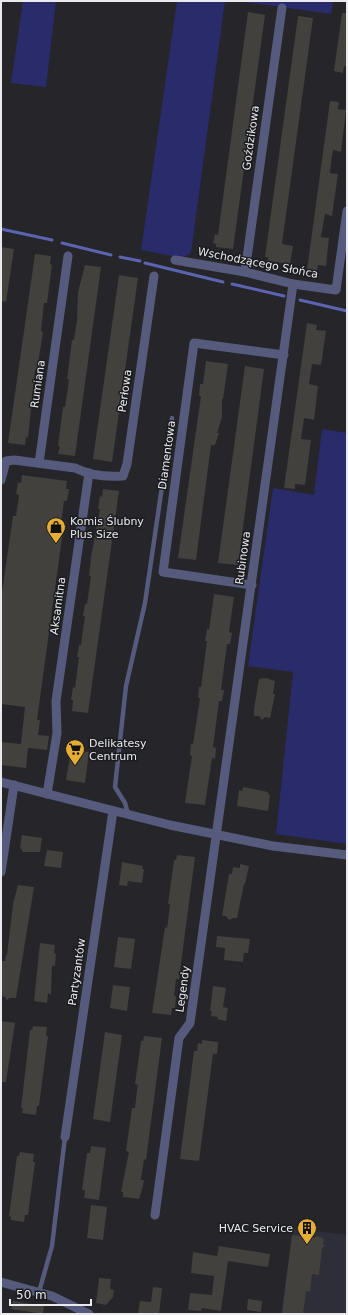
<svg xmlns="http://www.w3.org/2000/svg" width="348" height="1315" viewBox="0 0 348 1315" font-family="'DejaVu Sans',sans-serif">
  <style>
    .built { fill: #2d2e38 }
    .green { fill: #2a2b6b }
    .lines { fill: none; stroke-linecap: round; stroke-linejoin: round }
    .stream { stroke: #5c63b0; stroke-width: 3 }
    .building { fill: #43413d }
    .service { stroke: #565b7d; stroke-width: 4.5 }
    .minor { stroke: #565b7d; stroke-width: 9 }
    .labels { text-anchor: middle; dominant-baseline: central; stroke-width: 3; stroke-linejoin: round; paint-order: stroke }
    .street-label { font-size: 11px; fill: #eaeaed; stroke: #1b1c20 }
    .poi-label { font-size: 11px; fill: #eaeaed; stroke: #1b1c20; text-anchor: start }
  </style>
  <rect width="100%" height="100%" fill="#25252a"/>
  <!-- built -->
  <polygon class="built" points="293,1228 347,1235 347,1314 281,1314"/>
  <!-- green -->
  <g class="green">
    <polygon points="23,1 56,1 46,87 11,83"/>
    <polygon points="177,1 225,1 191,253 182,258 141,250"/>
    <polygon points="237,1 333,1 331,14"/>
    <polygon points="322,429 347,433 347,844 276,834 293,672 248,666 273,488 314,495"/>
  </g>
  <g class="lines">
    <!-- stream -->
    <g class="stream">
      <polyline points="1,229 52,240"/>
      <polyline points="62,243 111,255"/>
      <polyline points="120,257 140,261"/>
      <polyline points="145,263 223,282"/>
      <polyline points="232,284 284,296"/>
      <polyline points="300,300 347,311"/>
    </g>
  </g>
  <!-- building -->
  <g class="building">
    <polygon points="248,12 265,15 233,249 216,247 216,244 213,243 215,234 218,235"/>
    <polygon points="342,13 347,13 347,67 344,66 343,73 334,71"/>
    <polygon points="298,16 313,18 282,244 293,246 290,264 268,261 268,257 265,257"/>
    <polygon points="330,101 339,102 338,109 346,110 341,152 333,150 331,163 330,173 338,174 332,216 325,214 321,237 329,238 326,266 318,265 317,272 307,270"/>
    <polygon points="1,247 14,249 6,302 1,301"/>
    <polygon points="35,254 51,256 50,264 52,265 47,303 44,303 41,331 43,332 37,370 35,370 28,438 26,437 25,445 8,443"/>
    <polygon points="85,265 101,267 75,456 58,454 60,446 58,446 63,407 65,407 68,387 69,379 67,379 72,340 74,340 77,320 78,292"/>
    <polygon points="119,275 138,278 112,462 93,459"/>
    <polygon points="307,323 317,325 316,330 326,331 321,365 312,364 309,384 318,386 314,420 304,418 301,439 311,440 305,485 295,484 295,489 284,488"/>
    <polygon points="206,361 228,364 223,399 222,399 222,417 217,433 219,433 215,445 211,445 196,560 178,558 201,396 199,396 200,384 203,384"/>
    <polygon points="245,366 264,369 238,565 218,563"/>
    <polygon points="22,475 67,481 66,489 69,489 67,501 64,501 61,523 64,523 37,720 40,720 38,735 49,736 47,750 28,748 26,768 1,765 1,742 21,744 25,707 1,704 1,599 13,516 16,516 19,495 16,494 18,482 21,483"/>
    <polygon points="103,489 119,491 88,713 72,711 73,700 71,700 73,687 75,688 79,657 77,657 79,645 81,645 82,637 85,616 83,616 85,604 87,604 91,576 89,576 91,557 100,509 98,509 100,496 102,497"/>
    <polygon points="214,594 234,597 229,632 232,633 230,644 227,644 221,690 224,690 222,701 219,701 213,747 216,748 215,759 212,758 205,805 185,803 192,756 190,755 191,744 193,744 200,698 198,698 199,687 201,687 207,641 205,641 207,629 209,630"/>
    <polygon points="266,678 275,681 273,694 275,694 270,718 265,717 262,720 259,716 254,716 254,709 259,679"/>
    <polygon points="71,750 89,752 85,783 66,780"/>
    <polygon points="243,787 268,792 268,794 270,795 268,811 237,806 239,790 242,791"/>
    <polygon points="22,835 42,838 40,852 23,852 20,847"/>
    <polygon points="47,850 63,852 61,868 44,866"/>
    <polygon points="177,855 195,857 179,979 176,979 174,996 176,996 175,1008 172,1008 171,1015 152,1013 165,927 167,928 168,922 170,904 168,904 174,860 176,860"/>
    <polygon points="122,862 143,866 142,869 144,869 142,883 128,881 127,886 119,885"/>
    <polygon points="240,864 249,866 245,884 244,884 237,918 233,918 229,920 226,916 222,916 229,874 232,874 233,867 240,868"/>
    <polygon points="18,885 34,887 16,998 10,998 7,1000 5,997 1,996 1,971 2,961 5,961 6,955 7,955 13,904"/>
    <polygon points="217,936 250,939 248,953 244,953 243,962 224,960 225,948 216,947"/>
    <polygon points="118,937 135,939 131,969 114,967"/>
    <polygon points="40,943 55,945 54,953 56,954 55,966 52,966 51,995 48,993 47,1003 34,1001"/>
    <polygon points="113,985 130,987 127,1011 110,1008"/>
    <polygon points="213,986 226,988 223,1007 228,1008 226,1021 217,1019 218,1017 211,1016 212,1011 210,1011"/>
    <polygon points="1,1021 15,1023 6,1082 1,1082"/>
    <polygon points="33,1026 47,1027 46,1036 48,1036 39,1106 37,1106 36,1115 22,1113 23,1108 21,1108 30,1030 32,1030"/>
    <polygon points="105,1032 122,1035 110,1122 93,1119"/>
    <polygon points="144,1036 162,1038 146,1160 144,1159 141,1180 144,1180 143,1186 139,1199 123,1197 123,1192 121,1192 129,1152 126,1151 132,1108 135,1108 137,1090 138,1085 135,1084 141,1041 143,1041"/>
    <polygon points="202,1040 218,1042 217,1054 213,1054 199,1161 180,1159 194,1051 197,1051 198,1043 202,1044"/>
    <polygon points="91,1146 106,1148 99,1200 84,1198 85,1190 82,1190 87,1153 90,1153"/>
    <polygon points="20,1152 34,1154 33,1162 35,1162 28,1215 25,1215 24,1222 11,1220 11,1217 9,1216 17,1156 19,1156"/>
    <polygon points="91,1205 107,1207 103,1240 87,1238"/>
    <polygon points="292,1235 314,1238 317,1236 324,1239 323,1244 325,1246 322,1248 319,1275 312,1274 310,1292 306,1291 303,1314 282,1314"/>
    <polygon points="219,1246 270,1254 268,1267 228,1261 221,1311 202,1308 201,1311 188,1310 190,1293 212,1295 214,1276 191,1273 193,1252 217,1256"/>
    <polygon points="99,1278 111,1279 110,1289 114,1290 113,1297 106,1305 96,1303"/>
    <polygon points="153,1287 162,1288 159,1314 138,1314 140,1301 151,1302"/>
    <polygon points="248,1299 262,1301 261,1312 247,1310"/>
    <polygon points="13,1301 44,1306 43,1314 11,1309"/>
  </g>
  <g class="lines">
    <!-- service -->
    <g class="service">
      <polyline points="128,814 125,803 115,787 126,686 145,603 172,418"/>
      <polyline points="39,1292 52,1246 65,1137"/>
    </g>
    <!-- minor -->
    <g class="minor">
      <polyline points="175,260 245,272 293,284 336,290 347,211"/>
      <polyline points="245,272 282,8"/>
      <polyline points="39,463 68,256"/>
      <path d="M1,480l5,-19 8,-1 61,8c14,7 33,9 48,8l4,-12 27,-188"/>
      <polyline points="252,585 163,572 194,343 284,355"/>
      <polyline points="1,782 170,825 273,846 347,855"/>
      <polyline points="47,794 57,733 56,701 89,473"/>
      <polyline points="1,872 14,785"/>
      <polyline points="65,1137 113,811"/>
      <polyline points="155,1215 179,1038 190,1023 293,284"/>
      <polyline points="1,1282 52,1296 89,1314"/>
    </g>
  </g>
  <!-- icons -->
  <defs>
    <symbol id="shop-pin" viewBox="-11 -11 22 30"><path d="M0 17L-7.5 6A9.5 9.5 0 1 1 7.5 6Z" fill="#e6ac36" stroke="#1b1c20"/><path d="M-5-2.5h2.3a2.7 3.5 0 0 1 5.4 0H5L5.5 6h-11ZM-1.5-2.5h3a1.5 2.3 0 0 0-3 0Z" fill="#111"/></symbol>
    <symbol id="supermarket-pin" viewBox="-11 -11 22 30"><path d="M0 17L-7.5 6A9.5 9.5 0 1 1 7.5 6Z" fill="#e6ac36" stroke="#1b1c20"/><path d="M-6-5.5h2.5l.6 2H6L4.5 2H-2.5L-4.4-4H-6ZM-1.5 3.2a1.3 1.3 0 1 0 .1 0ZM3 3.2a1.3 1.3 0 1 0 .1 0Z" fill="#111"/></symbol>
    <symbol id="building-pin" viewBox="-11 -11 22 30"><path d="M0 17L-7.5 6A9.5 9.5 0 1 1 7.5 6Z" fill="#e6ac36" stroke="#1b1c20"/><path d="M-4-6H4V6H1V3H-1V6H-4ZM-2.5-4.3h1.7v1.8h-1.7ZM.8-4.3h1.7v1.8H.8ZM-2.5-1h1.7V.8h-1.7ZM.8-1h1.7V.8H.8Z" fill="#111"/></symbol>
  </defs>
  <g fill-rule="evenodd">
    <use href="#shop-pin" x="45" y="516" width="22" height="30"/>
    <use href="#supermarket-pin" x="64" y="738" width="22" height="30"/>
    <use href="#building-pin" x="296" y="1217" width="22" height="30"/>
  </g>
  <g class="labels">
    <!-- street labels -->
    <g class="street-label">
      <text transform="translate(251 138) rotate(-82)">Goździkowa</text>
      <text transform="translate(258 263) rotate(11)">Wschodzącego Słońca</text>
      <text transform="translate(38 384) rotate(-82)">Rumiana</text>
      <text transform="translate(125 391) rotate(-82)">Perłowa</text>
      <text transform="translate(167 455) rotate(-82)">Diamentowa</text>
      <text transform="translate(243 558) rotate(-82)">Rubinowa</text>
      <text transform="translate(58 606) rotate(-82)">Aksamitna</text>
      <text transform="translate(77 972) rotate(-82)">Partyzantów</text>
      <text transform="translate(183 989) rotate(-82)">Legendy</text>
    </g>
    <!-- poi labels -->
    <g class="poi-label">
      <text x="70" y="521">Komis Ślubny<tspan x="70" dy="13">Plus Size</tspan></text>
      <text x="89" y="743">Delikatesy<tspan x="89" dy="13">Centrum</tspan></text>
      <text x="293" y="1228" text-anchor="end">HVAC Service</text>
    </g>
  </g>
  <!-- border -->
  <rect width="348" height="1315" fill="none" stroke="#eaeaed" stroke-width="4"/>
  <!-- scale -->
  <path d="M10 1299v6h81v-6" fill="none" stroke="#eaeaed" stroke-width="2"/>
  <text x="16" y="1299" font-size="12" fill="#eaeaed" stroke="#1b1c20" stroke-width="3" paint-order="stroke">50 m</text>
</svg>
